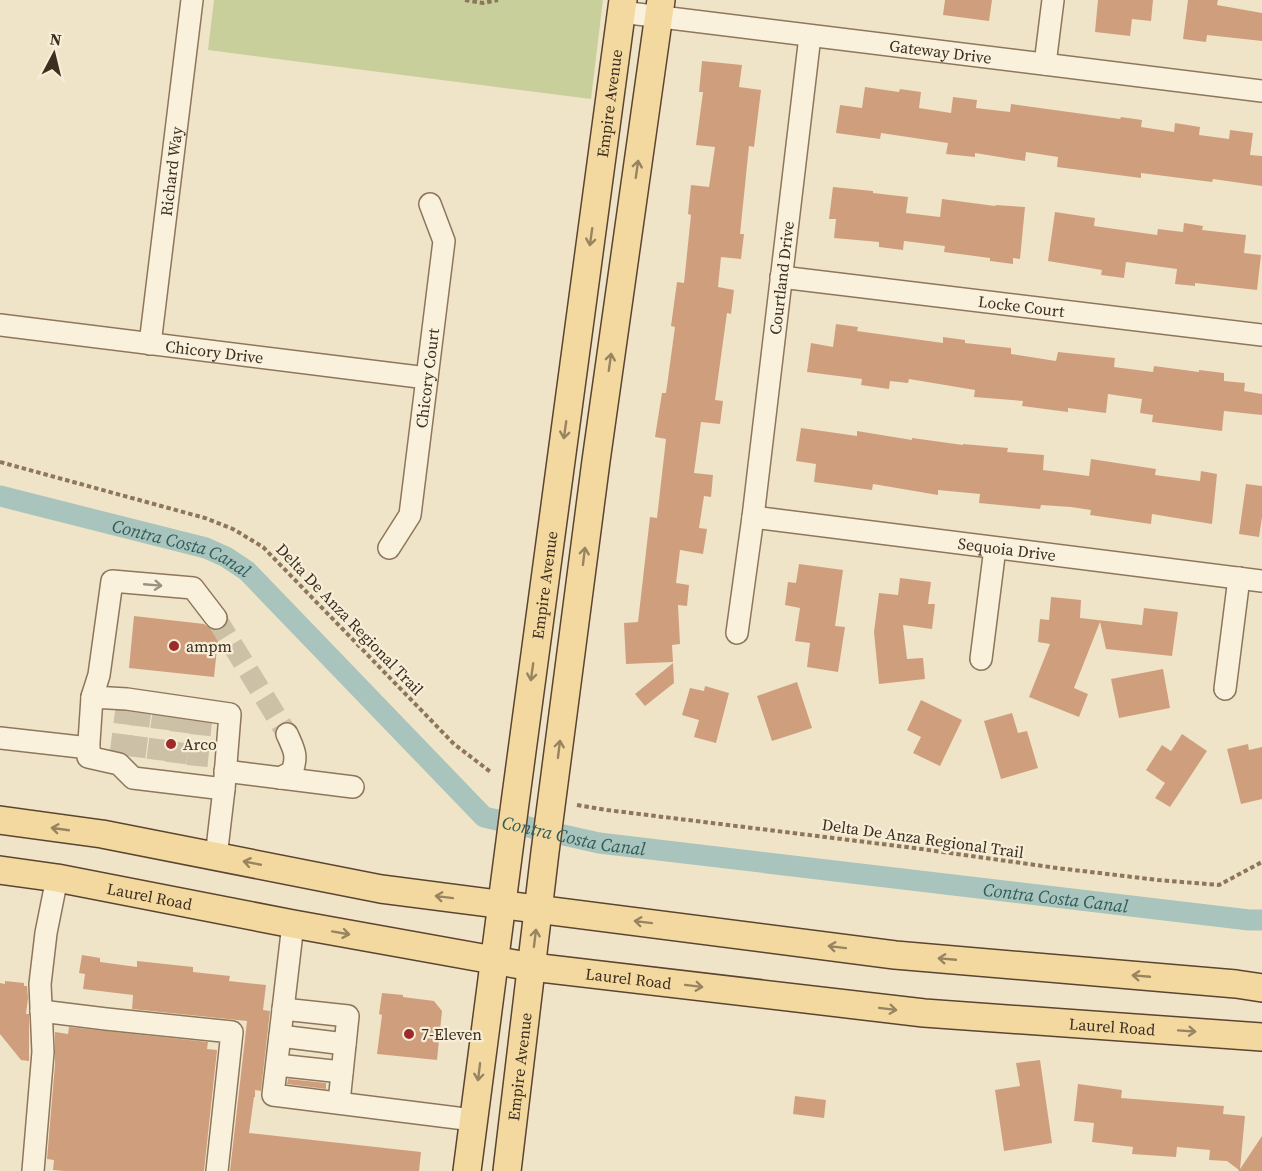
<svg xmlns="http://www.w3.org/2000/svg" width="1262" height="1171" viewBox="0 0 1262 1171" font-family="'Source Serif 4',serif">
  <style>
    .green { fill: #c9cf9b }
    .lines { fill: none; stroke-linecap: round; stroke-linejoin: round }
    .canal { stroke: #a9c4bc; stroke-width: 21 }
    .building { fill: #cf9f7d }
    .minor-tunnel { stroke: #ccc0a6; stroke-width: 21; stroke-dasharray: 21 10; stroke-linecap: butt }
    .minor-casing { stroke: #8d765c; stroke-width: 24 }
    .major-casing { stroke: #5b4430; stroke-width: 30 }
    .path { stroke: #8d765c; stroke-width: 4; stroke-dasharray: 4.5 3; stroke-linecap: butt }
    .minor { stroke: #faf1dc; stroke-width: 21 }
    .major { stroke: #f3d9a0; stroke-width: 27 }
    .oneway { stroke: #988460 }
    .oneway2 { stroke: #9c907e }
    .poi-dot { fill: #9e2a2b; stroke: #f7eed8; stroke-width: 2 }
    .labels { text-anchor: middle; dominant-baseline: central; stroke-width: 4.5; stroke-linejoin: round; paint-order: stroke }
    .street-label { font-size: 16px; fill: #3d2e20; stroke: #f7eed8 }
    .poi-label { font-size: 16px; fill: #3d2e20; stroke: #f7eed8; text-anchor: start }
    .water-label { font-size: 18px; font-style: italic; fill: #2f5d5a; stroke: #f7eed8 }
  </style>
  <rect width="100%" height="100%" fill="#f0e4c8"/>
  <!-- green -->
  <polygon class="green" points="214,0 603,0 591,99 208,50"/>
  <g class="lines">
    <!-- canal -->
    <path class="canal" id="s1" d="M0,496l206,52 20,9 21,14 237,246 115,26 650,77h13"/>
  </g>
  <!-- building -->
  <g class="building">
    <polygon points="945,0 992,0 989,21 943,15"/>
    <polygon points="1098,0 1153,0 1151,21 1132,19 1130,36 1095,32"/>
    <polygon points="1188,0 1218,0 1217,5 1262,13 1262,41 1207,35 1206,42 1183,39"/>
    <polygon points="702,61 742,65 739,87 761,90 754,147 749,146 740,234 744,234 741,259 721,257 718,287 734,290 731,314 727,313 715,400 723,401 720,424 701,422 694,473 713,475 711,497 704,496 699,528 707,529 703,554 680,550 676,583 689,585 687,606 678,605 680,644 672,645 673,662 626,664 624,623 638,622 650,517 657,518 666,439 655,437 662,393 666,393 675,327 671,326 677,282 684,283 691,215 688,214 691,185 709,187 715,147 696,145 703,92 699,92"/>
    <polygon points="865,87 899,92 900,89 921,92 919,108 951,113 953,97 977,100 976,108 1010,112 1011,104 1120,119 1121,117 1142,120 1141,127 1174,132 1175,123 1200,127 1199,135 1229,139 1230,130 1253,133 1250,155 1262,156 1262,186 1213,179 1212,182 1141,173 1141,178 1057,167 1058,157 1026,152 1025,161 975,153 975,157 946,154 948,143 881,133 880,139 836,133 840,105 862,108"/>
    <polygon points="833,187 873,191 873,193 908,197 906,213 940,217 942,199 995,206 996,205 1025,207 1020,259 1013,258 1013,264 990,261 990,258 944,252 945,246 904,241 903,250 879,247 879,242 834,238 836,219 829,219"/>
    <polygon points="1055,212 1095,218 1094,226 1157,235 1158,229 1183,232 1184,223 1203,226 1202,230 1246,235 1244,253 1261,255 1257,290 1195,283 1195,286 1175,284 1177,269 1126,262 1124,278 1101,275 1102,270 1048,261"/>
    <polygon points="836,324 858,327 857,331 943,343 943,337 965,340 965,343 1011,348 1011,354 1056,361 1058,352 1115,358 1114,367 1153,372 1154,366 1199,372 1199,370 1224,373 1224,381 1245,383 1244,391 1262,394 1262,415 1224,411 1222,431 1152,422 1153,415 1140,413 1142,399 1108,394 1106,413 1068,408 1068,412 1022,406 1023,401 974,397 975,390 909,379 908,383 890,381 889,389 861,385 862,379 807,372 811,343 833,347"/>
    <polygon points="801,428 857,436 857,431 912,440 912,438 963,445 963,444 1008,448 1007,452 1044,455 1043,470 1089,476 1091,459 1156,469 1155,475 1200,481 1201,471 1217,474 1212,524 1152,514 1151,524 1090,515 1091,510 1071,507 1041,505 1040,509 979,503 980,494 938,490 938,495 873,484 872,490 814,482 816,464 796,461"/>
    <polygon points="1246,484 1262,486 1262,517 1259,537 1239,534"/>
    <polygon points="799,564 843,570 835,626 845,627 838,672 807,667 810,643 795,641 800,608 785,605 788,582 796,583"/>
    <polygon points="900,578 931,582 928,604 935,604 932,629 903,625 907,659 923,658 925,679 879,684 874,632 879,593 898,595"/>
    <polygon points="1051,597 1081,600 1080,618 1142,625 1144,608 1178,612 1172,656 1106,649 1100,622 1074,688 1088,694 1079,717 1029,697 1050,644 1038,642 1040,619 1049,620"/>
    <polygon points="134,616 204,624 211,629 219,630 214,677 129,668"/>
    <polygon points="673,663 674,683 645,706 635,694"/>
    <polygon points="1163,669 1170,708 1119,718 1111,679"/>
    <polygon points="797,682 812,728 772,741 757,696"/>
    <polygon points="705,686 729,693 716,743 694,737 699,720 682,715 690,688 704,691"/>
    <polygon points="921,700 962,720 940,766 913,753 921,737 907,730"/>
    <polygon points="1012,713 1018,733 1027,731 1038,768 1001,779 984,721"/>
    <polygon points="1182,734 1207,751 1170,807 1155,798 1165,783 1146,770 1162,745 1171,751"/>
    <polygon points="1248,744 1249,750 1262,747 1262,799 1241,804 1227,749"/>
    <polygon points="82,955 100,958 100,962 137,967 137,961 193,967 193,972 230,976 229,981 266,985 263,1010 270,1011 261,1091 255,1090 255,1097 254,1097 249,1133 421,1152 419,1171 230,1171 247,1021 132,1009 133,995 83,989 85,974 79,973"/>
    <polygon points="5,981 24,983 24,986 27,986 28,998 26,1014 29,1014 29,1061 21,1060 0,1034 0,983 5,984"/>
    <polygon points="382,993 403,995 403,997 434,1001 442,1011 437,1060 377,1054 382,1015 379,1014"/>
    <polygon points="69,1027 208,1042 207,1049 217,1050 204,1171 64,1171 53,1170 54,1160 47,1159 55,1064 55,1032 68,1034"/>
    <polygon points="1040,1060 1052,1143 1004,1151 995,1090 1020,1086 1016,1063"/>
    <polygon points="288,1079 326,1083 326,1089 287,1084"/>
    <polygon points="1078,1084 1122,1090 1121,1098 1224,1106 1223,1114 1245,1116 1240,1169 1262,1136 1262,1171 1238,1171 1239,1170 1227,1161 1209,1160 1210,1150 1177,1147 1176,1157 1132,1154 1133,1147 1092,1142 1094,1123 1074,1121"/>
    <polygon points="795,1096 826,1100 824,1118 793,1114"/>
  </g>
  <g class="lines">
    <!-- minor-tunnel -->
    <g class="minor-tunnel">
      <polyline points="216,618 287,734"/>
      <polyline points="120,755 126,708"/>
      <polyline points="135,757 141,709"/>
      <polyline points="157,760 163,712"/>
      <polyline points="176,763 182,715"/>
      <polyline points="197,766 202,717"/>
    </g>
    <defs>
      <g id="minor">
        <path id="s2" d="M621,12l641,79"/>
        <polyline points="1045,64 1053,0"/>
        <path id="s3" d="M781,277l481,58"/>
        <path id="s4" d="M0,325l427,53"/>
        <path id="s5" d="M150,344l42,-344"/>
        <path id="s6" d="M753,517l509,64"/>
        <path id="s7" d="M389,548l21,-33 34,-274 -14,-37"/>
        <path id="s8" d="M737,633l16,-116 57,-481"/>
        <polyline points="981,659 995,548"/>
        <polyline points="1225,689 1239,578"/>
        <polygon points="92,697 127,699 230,714 224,789 133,778 119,764 88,757"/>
        <polyline points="92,697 99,675 112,581 193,588 216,618"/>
        <polyline points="0,738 89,748"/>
        <polyline points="225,771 353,787"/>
        <path d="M280,778l12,-6c6,-17 2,-22 -5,-38"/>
        <polyline points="216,857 224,789"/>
        <polyline points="293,924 273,1095 473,1120"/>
        <polyline points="283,1009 348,1016 339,1102"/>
        <polyline points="41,1011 106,1019 232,1032 217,1171"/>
        <polyline points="280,1036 345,1044"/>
        <polyline points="277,1065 342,1072"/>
        <polyline points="33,1171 43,1052 40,984 46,933 57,878"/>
      </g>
      <g id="major">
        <polyline points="0,820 102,834 381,889 895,955 1236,984 1262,988"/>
        <path id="s9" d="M0,870l57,8 236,46 239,43 392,46 338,24"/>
        <path id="s10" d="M467,1171l48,-368 108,-803"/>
        <path id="s11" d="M507,1171l38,-319 51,-391 65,-461"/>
      </g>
    </defs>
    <!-- minor casing -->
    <use href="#minor" class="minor-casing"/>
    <!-- major casing -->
    <use href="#major" class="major-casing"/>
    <!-- path -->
    <g class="path">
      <polyline points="465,0 483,3 498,0"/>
      <polyline points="0,462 205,518 233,529 263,547 454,744 492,773"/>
      <polyline points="577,805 607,810 914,848 1057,868 1158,880 1219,885 1262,862"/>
    </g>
    <!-- minor -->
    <use href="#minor" class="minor"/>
    <!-- major -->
    <use href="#major" class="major"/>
  </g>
  <!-- one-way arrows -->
  <defs><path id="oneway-shaft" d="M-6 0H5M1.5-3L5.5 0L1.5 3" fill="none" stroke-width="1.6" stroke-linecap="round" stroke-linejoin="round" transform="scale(1.5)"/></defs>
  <g class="oneway">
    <use href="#oneway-shaft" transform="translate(637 169) rotate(-82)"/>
    <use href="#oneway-shaft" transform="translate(591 237) rotate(98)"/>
    <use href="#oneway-shaft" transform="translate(610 362) rotate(-82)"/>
    <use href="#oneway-shaft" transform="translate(565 430) rotate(98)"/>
    <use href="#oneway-shaft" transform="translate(584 556) rotate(-83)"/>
    <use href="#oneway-shaft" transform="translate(532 672) rotate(98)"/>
    <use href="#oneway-shaft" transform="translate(559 749) rotate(-83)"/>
    <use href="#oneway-shaft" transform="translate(60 829) rotate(-172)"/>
    <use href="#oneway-shaft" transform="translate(252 863) rotate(-169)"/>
    <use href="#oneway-shaft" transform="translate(444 897) rotate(-173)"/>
    <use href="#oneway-shaft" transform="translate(643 922) rotate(-173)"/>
    <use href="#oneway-shaft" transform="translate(341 933) rotate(10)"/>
    <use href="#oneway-shaft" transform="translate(535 938) rotate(-83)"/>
    <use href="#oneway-shaft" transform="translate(837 947) rotate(-173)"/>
    <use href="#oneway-shaft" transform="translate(947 959) rotate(-175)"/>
    <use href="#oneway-shaft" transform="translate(1141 976) rotate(-175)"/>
    <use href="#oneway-shaft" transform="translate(694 986) rotate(7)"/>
    <use href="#oneway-shaft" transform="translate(888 1009) rotate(7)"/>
    <use href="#oneway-shaft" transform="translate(1187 1031) rotate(4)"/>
    <use href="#oneway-shaft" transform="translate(479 1072) rotate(97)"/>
  </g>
  <use class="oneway2" href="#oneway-shaft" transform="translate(153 585) rotate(5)"/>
  <!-- markers -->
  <g class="poi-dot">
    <circle cx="174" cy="646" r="6"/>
    <circle cx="171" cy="744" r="6"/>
    <circle cx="409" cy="1034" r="6"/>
  </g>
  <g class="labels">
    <!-- street labels -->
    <g class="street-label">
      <text stroke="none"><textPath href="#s2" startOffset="322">Gateway Drive</textPath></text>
      <text stroke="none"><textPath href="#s10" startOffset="1077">Empire Avenue</textPath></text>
      <text stroke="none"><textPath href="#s5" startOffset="174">Richard Way</textPath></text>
      <text stroke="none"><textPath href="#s8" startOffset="358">Courtland Drive</textPath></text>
      <text stroke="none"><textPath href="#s3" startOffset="242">Locke Court</textPath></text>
      <text stroke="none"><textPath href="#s4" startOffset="216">Chicory Drive</textPath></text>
      <text stroke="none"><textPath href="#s7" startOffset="177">Chicory Court</textPath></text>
      <text stroke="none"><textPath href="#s6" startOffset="256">Sequoia Drive</textPath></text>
      <text stroke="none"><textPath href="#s10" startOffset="591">Empire Avenue</textPath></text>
      <text transform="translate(350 619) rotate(46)">Delta De Anza Regional Trail</text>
      <text transform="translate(923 838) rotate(8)">Delta De Anza Regional Trail</text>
      <text stroke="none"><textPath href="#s9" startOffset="152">Laurel Road</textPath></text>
      <text stroke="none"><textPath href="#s9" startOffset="638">Laurel Road</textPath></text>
      <text stroke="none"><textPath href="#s9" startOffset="1124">Laurel Road</textPath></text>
      <text stroke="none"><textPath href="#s11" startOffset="105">Empire Avenue</textPath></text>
    </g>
    <!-- poi labels -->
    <g class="poi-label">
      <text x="186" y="646">ampm</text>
      <text x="183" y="744">Arco</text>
      <text x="421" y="1034">7-Eleven</text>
    </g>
    <!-- water labels -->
    <g class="water-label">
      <text stroke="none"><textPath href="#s1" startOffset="189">Contra Costa Canal</textPath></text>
      <text stroke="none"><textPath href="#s1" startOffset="693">Contra Costa Canal</textPath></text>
      <text stroke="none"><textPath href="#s1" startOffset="1179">Contra Costa Canal</textPath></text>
    </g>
  </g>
  <!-- north arrow -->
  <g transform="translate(54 54) rotate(7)" stroke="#f7eed8" stroke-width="4.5" paint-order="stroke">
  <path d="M0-4.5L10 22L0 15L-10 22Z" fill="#3d2e20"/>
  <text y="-9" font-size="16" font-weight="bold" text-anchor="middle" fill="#3d2e20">N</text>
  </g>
</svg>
